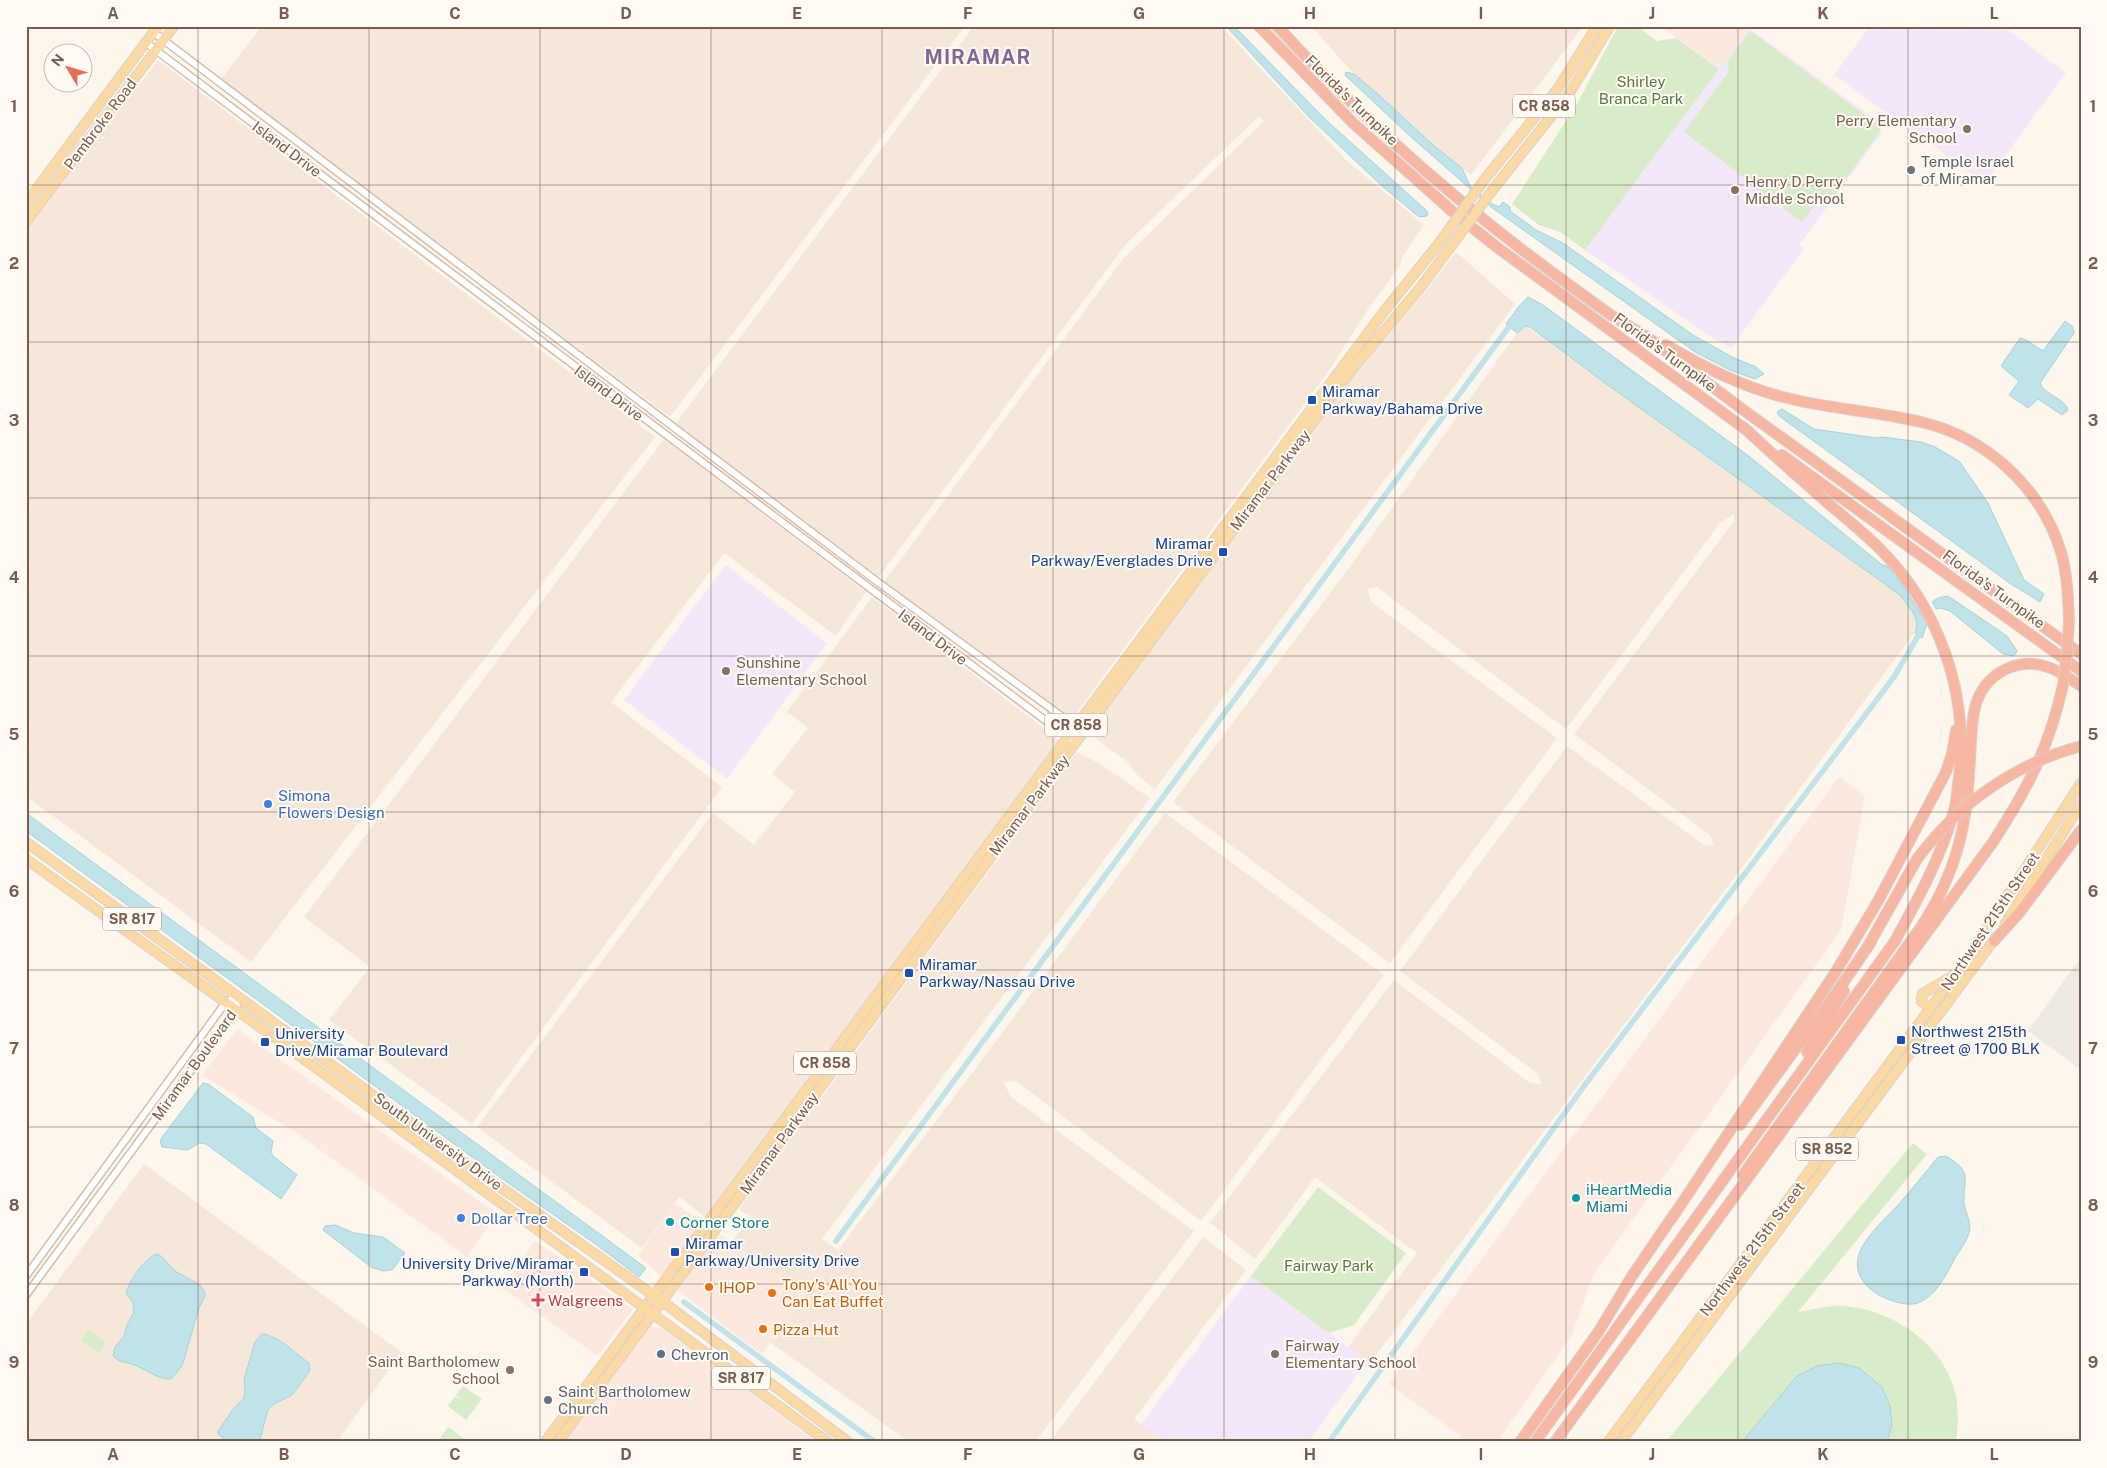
<svg xmlns="http://www.w3.org/2000/svg" width="2107" height="1468" viewBox="0 0 2107 1468" font-family="'Public Sans',sans-serif">
  <style>
    .residential { fill: #f5e8da }
    .commercial { fill: #fde8e0 }
    .industrial { fill: #efe9e4 }
    .education { fill: #f3e8fa }
    .green { fill: #d8ecc9 }
    .water { fill: #bfe3e8; stroke: #a5d3da }
    .lines { fill: none; stroke-linecap: round; stroke-linejoin: round }
    .canal { stroke: #bfe3e8; stroke-width: 5.5 }
    .minor-casing { stroke: #d1beb0; stroke-width: 9 }
    .major-casing { stroke: #dad1cd; stroke-width: 11 }
    .highway-casing { stroke: #dad1cd; stroke-width: 12 }
    .minor { stroke: #fff; stroke-width: 6 }
    .major { stroke: #fbd9a5; stroke-width: 9 }
    .highway { stroke: #f7b7a3; stroke-width: 10 }
    .major-bridge-casing { stroke: #dad1cd; stroke-width: 11; stroke-linecap: butt }
    .highway-bridge-casing { stroke: #dad1cd; stroke-width: 12; stroke-linecap: butt }
    .major-bridge { stroke: #fbd9a5; stroke-width: 9 }
    .highway-bridge { stroke: #f7b7a3; stroke-width: 10 }
    .grid { fill: none; stroke: #7a5c4d; stroke-width: 1; stroke-opacity: 0.55 }
    .education-dot { fill: #8d6e63; stroke: #fffaf3; stroke-width: 2 }
    .worship-dot { fill: #6b7280; stroke: #fffaf3; stroke-width: 2 }
    .transit-dot { fill: #1a4fb4; stroke: #fffaf3; stroke-width: 2 }
    .shop-dot { fill: #3f7fe0; stroke: #fffaf3; stroke-width: 2 }
    .culture-dot { fill: #0f9aa8; stroke: #fffaf3; stroke-width: 2 }
    .food-dot { fill: #e8710a; stroke: #fffaf3; stroke-width: 2 }
    .health-dot { fill: #e0444e; stroke: #fffaf3; stroke-width: 2 }
    .service-dot { fill: #5c6f8a; stroke: #fffaf3; stroke-width: 2 }
    .labels { text-anchor: middle; dominant-baseline: central; stroke-width: 4; stroke-linejoin: round; paint-order: stroke }
    .shield { fill: #fffaf3; stroke: #a28b7f; stroke-width: 1 }
    .shield-label { font-size: 14px; font-weight: bold; fill: #7a5c4d }
    .park-label { font-size: 15px; fill: #537a41; stroke: #fffaf3 }
    .street-label { font-size: 15px; fill: #7a5c4d; stroke: #fffaf3 }
    .education-label { font-size: 15px; fill: #785e54; stroke: #fffaf3; text-anchor: start }
    .worship-label { font-size: 15px; fill: #5b616d; stroke: #fffaf3; text-anchor: start }
    .transit-label { font-size: 15px; fill: #164399; stroke: #fffaf3; text-anchor: start }
    .shop-label { font-size: 15px; fill: #366cbe; stroke: #fffaf3; text-anchor: start }
    .culture-label { font-size: 15px; fill: #0d838f; stroke: #fffaf3; text-anchor: start }
    .food-label { font-size: 15px; fill: #c56008; stroke: #fffaf3; text-anchor: start }
    .health-label { font-size: 15px; fill: #be3a42; stroke: #fffaf3; text-anchor: start }
    .service-label { font-size: 15px; fill: #4e5e75; stroke: #fffaf3; text-anchor: start }
    .district-label { font-size: 20px; font-weight: bold; letter-spacing: 1px; fill: #846695; stroke: #fffaf3 }
    .neatline { fill: none; stroke: #7a5c4d; stroke-width: 2 }
    .grid-label { font-size: 16px; text-anchor: middle; font-weight: bold; fill: #7a5c4d }
  </style>
  <rect width="100%" height="100%" fill="#fdf6ec"/>
  <!-- residential -->
  <g class="residential">
    <polygon points="262,26 965,26 670,417 221,79"/>
    <polygon points="974,26 1221,26 1346,160 1424,225 1403,256 1399,267 1366,312 1331,368 1072,719 1044,704 884,582 1123,259 1264,121 1259,116 1125,245 879,577 676,423"/>
    <polygon points="1311,26 1583,26 1471,175 1433,145 1379,95 1354,74"/>
    <polygon points="158,60 655,437 251,962 26,796 26,231"/>
    <polygon points="1456,252 1515,304 1155,789 1135,773 1128,762 1088,733 1349,380 1425,292"/>
    <polygon points="1526,326 1900,595 1918,624 1917,629 1743,866 1370,1363 1348,1347 1417,1253 1315,1177 1255,1259 1210,1223 1394,980 1530,1083 1542,1084 1537,1073 1400,971 1567,746 1704,845 1714,846 1710,835 1574,734 1734,521 1734,514 1720,523 1566,729 1377,587 1368,589 1371,602 1557,738 1390,963 1173,802 1346,572 1517,333"/>
    <polygon points="664,439 866,592 836,636 724,553 611,702 722,787 472,1124 329,1020 370,967 304,917"/>
    <polygon points="872,597 1059,740 705,1217 679,1197 642,1248 477,1127 713,813 754,845 795,792 772,774 808,728 787,712"/>
    <polygon points="1077,752 1100,764 1150,798 822,1239 838,1250 979,1064 1165,813 1384,975 1201,1221 1016,1081 1004,1082 1010,1096 1194,1231 1035,1442 909,1442 771,1343 806,1295 731,1242 751,1217 739,1209"/>
    <polygon points="144,1164 401,1352 337,1442 26,1442 26,1324"/>
    <polygon points="1203,1237 1246,1270 1134,1419 1162,1439 1160,1442 1050,1442"/>
  </g>
  <!-- commercial -->
  <g class="commercial">
    <polygon points="1661,26 1750,26 1719,69"/>
    <polygon points="1839,777 1865,796 1841,930 1593,1275 1572,1335 1497,1442 1468,1442 1389,1384"/>
    <polygon points="237,1029 497,1214 467,1257 298,1134 202,1075"/>
    <polygon points="675,1203 806,1295 762,1354 670,1285 638,1255"/>
    <polygon points="535,1241 633,1309 598,1356 502,1288"/>
    <polygon points="651,1326 662,1328 817,1442 564,1442"/>
  </g>
  <!-- industrial -->
  <polygon class="industrial" points="2081,957 2081,1070 2028,1031"/>
  <!-- education -->
  <g class="education">
    <polygon points="1870,26 2003,26 2066,73 1985,183 1834,75"/>
    <polygon points="1749,28 1879,122 1881,134 1799,245 1804,249 1731,348 1707,334 1585,250"/>
    <polygon points="726,565 827,643 727,779 624,700"/>
    <polygon points="1251,1276 1368,1361 1308,1442 1165,1442 1141,1424"/>
  </g>
  <!-- green -->
  <g class="green">
    <polygon points="1618,26 1622,29 1624,26 1637,26 1657,41 1676,38 1719,69 1585,250 1560,232 1539,225 1512,204 1577,104"/>
    <polygon points="1750,31 1879,125 1880,131 1832,199 1820,199 1802,222 1684,132 1729,71 1727,62"/>
    <path d="M1913,1143l14,11 -129,158c15,-2 29,-7 45,-6 48,3 100,37 112,86 4,16 3,34 1,50h-290z"/>
    <polygon points="1318,1187 1406,1253 1354,1325 1329,1333 1251,1276"/>
    <polygon points="89,1330 106,1343 99,1353 81,1340"/>
    <polygon points="463,1386 482,1399 466,1420 448,1406 455,1396 466,1403 456,1395"/>
    <polygon points="448,1427 469,1442 437,1442"/>
  </g>
  <!-- water -->
  <g class="water">
    <polygon points="1226,26 1234,26 1326,120 1426,210 1428,214 1427,216 1419,217 1382,186 1308,116"/>
    <polygon points="1346,72 1354,74 1379,95 1433,145 1462,168 1470,186 1491,203 1499,207 1503,202 1510,207 1510,211 1536,230 1563,243 1693,335 1732,357 1756,367 1764,374 1755,379 1730,370 1695,352 1491,207 1411,137 1345,75"/>
    <path d="M1528,297l15,8 207,152 131,107 7,3 13,16 26,41 -5,14 -7,-5c7,-14 -8,-27 -15,-38l-295,-212 -75,-56 -4,-1 -9,7 -11,-9 13,-18z"/>
    <path d="M2065,321l7,5 2,7 -34,50c5,13 24,14 28,27l-6,5 -24,-16 -10,9 -19,-13 10,-14 -18,-15 19,-28 6,2 17,11z"/>
    <polygon points="1782,409 1814,429 1876,438 1882,437 1921,442 1935,447 1959,461 1988,503 2024,580 2044,594 2040,602 2011,584 1779,416 1777,412"/>
    <polygon points="1948,596 2007,636 2017,651 2014,656 2003,654 1950,611 1941,608 1936,609 1932,602 1938,598"/>
    <polygon points="26,813 646,1268 639,1277 594,1243 494,1173 26,831"/>
    <polygon points="203,1083 208,1084 253,1117 256,1128 273,1141 271,1152 273,1156 297,1175 281,1199 206,1144 199,1143 188,1150 162,1147 160,1141 163,1136"/>
    <path d="M1946,1156c28,17 17,21 18,47 1,8 5,15 6,23 0,12 -10,23 -16,34 -8,15 -18,36 -36,43 -6,2 -13,1 -18,0 -26,-6 -54,-26 -38,-56 9,-16 24,-29 37,-43 13,-15 26,-31 39,-47z"/>
    <polygon points="335,1225 354,1233 383,1237 405,1253 392,1270 383,1271 371,1267 323,1230 325,1226"/>
    <path d="M156,1254l5,2 14,15 25,14 5,8v3l-6,12 -17,58 -11,13c-15,0 -23,-9 -37,-14 -7,-3 -16,-3 -21,-9l2,-9 9,-11 3,-11 7,-13 -1,-10 -7,-8c3,-14 17,-33 30,-40z"/>
    <path d="M262,1334c16,1 34,20 47,29l1,8 -18,24 -18,9 -6,6 -9,32h-31l-10,-8v-3l16,-23 10,-10 1,-8 -1,-11 11,-37z"/>
    <polygon points="1839,1363 1859,1368 1882,1387 1890,1406 1892,1425 1887,1442 1742,1442 1797,1376 1817,1366"/>
  </g>
  <g class="lines">
    <!-- canal -->
    <g class="canal">
      <polyline points="836,1241 1514,320"/>
      <polyline points="684,1302 875,1442"/>
      <polyline points="1329,1442 1584,1086 1894,677 1922,629"/>
    </g>
    <defs>
      <g id="minor">
        <polyline points="153,32 879,583 1083,732"/>
        <polyline points="145,42 1070,739"/>
        <polyline points="26,1276 226,1002 238,996"/>
        <polyline points="26,1295 236,1009 238,996"/>
      </g>
      <g id="major">
        <polyline points="1484,180 1559,87 1597,26"/>
        <polyline points="1494,188 1569,94 1610,26"/>
        <polyline points="26,203 158,26"/>
        <polyline points="26,222 174,26"/>
        <polyline points="26,842 459,1158 663,1302 848,1442"/>
        <polyline points="26,859 242,1014 828,1442"/>
        <polyline points="2005,924 2081,804"/>
        <polyline points="1931,1009 1921,1001 1922,994 1951,977"/>
        <polyline points="545,1442 1309,412 1382,314 1440,242"/>
        <polyline points="558,1442 1353,368 1420,288 1449,249"/>
        <polyline points="1608,1442 1963,964 2081,783"/>
        <polyline points="1621,1442 1997,936"/>
      </g>
      <g id="highway">
        <polyline points="1259,26 1353,123 1453,212 1498,248 1748,431"/>
        <path d="M1277,26c77,84 161,160 252,229 28,21 56,42 85,62 17,11 35,19 50,33l78,59 339,245"/>
        <path d="M1666,345c38,22 74,41 117,52 45,12 92,14 138,25 65,15 120,65 140,130 6,21 7,44 8,67"/>
        <polyline points="1782,455 2081,671"/>
        <polyline points="1994,941 2020,912 2081,830"/>
        <polyline points="1867,948 1917,859"/>
        <polyline points="1807,1052 1844,991"/>
        <polyline points="1740,1125 1839,989 1871,942"/>
        <path d="M1743,1175l178,-248c20,-30 35,-65 42,-101 6,-28 6,-56 8,-84 1,-13 1,-28 6,-41 6,-16 18,-28 34,-34 27,-10 49,4 70,19"/>
        <polyline points="1672,1218 1835,973 1878,901 1946,772 1952,754 1956,730"/>
        <polyline points="1520,1442 1599,1331 1632,1276 1675,1213"/>
        <path d="M1535,1442l360,-501c23,-42 46,-84 59,-130 3,-11 3,-23 5,-34 10,-84 -20,-170 -81,-230 -13,-13 -28,-25 -42,-37 -32,-27 -62,-55 -93,-83"/>
        <path d="M1555,1442l438,-600c35,-54 56,-94 70,-157"/>
      </g>
    </defs>
    <!-- minor casing -->
    <use href="#minor" class="minor-casing"/>
    <!-- major casing -->
    <use href="#major" class="major-casing"/>
    <!-- highway casing -->
    <use href="#highway" class="highway-casing"/>
    <!-- minor -->
    <use href="#minor" class="minor"/>
    <!-- major -->
    <use href="#major" class="major"/>
    <!-- highway -->
    <use href="#highway" class="highway"/>
    <defs>
      <g id="major-bridge">
        <polyline points="1440,242 1484,180"/>
        <polyline points="1449,249 1494,188"/>
      </g>
      <g id="highway-bridge">
        <polyline points="2063,685 2067,653 2069,619"/>
        <path d="M1917,859c41,-55 97,-95 164,-113"/>
      </g>
    </defs>
    <!-- major-bridge casing -->
    <use href="#major-bridge" class="major-bridge-casing"/>
    <!-- highway-bridge casing -->
    <use href="#highway-bridge" class="highway-bridge-casing"/>
    <!-- major-bridge -->
    <use href="#major-bridge" class="major-bridge"/>
    <!-- highway-bridge -->
    <use href="#highway-bridge" class="highway-bridge"/>
  </g>
  <!-- grid -->
  <path class="grid" d="M198,26v1416M369,26v1416M540,26v1416M711,26v1416M882,26v1416M1053,26v1416M1224,26v1416M1395,26v1416M1566,26v1416M1738,26v1416M1908,26v1416M26,185h2055M26,342h2055M26,498h2055M26,656h2055M26,812h2055M26,970h2055M26,1127h2055M26,1284h2055"/>
  <!-- markers -->
  <g class="education-dot">
    <circle cx="1967" cy="129" r="5"/>
    <circle cx="1735" cy="190" r="5"/>
    <circle cx="726" cy="671" r="5"/>
    <circle cx="1275" cy="1354" r="5"/>
    <circle cx="510" cy="1370" r="5"/>
  </g>
  <g class="worship-dot">
    <circle cx="1911" cy="170" r="5"/>
    <circle cx="548" cy="1400" r="5"/>
  </g>
  <g class="transit-dot">
    <rect x="1307" y="395" width="10" height="10" rx="2.5"/>
    <rect x="1218" y="547" width="10" height="10" rx="2.5"/>
    <rect x="904" y="968" width="10" height="10" rx="2.5"/>
    <rect x="1896" y="1035" width="10" height="10" rx="2.5"/>
    <rect x="260" y="1037" width="10" height="10" rx="2.5"/>
    <rect x="670" y="1247" width="10" height="10" rx="2.5"/>
    <rect x="579" y="1267" width="10" height="10" rx="2.5"/>
  </g>
  <g class="shop-dot">
    <circle cx="268" cy="804" r="5"/>
    <circle cx="461" cy="1218" r="5"/>
  </g>
  <g class="culture-dot">
    <circle cx="1576" cy="1198" r="5"/>
    <circle cx="670" cy="1222" r="5"/>
  </g>
  <g class="food-dot">
    <circle cx="709" cy="1287" r="5"/>
    <circle cx="772" cy="1293" r="5"/>
    <circle cx="763" cy="1329" r="5"/>
  </g>
  <path class="health-dot" d="M535.5 1292.5h5v5h5v5h-5v5h-5v-5h-5v-5h5z"/>
  <circle class="service-dot" cx="661" cy="1354" r="5"/>
  <g class="labels">
    <!-- shield labels -->
    <g class="shield">
      <rect x="1513" y="94.5" width="62" height="23" rx="4"/>
      <rect x="1045" y="713.5" width="62" height="23" rx="4"/>
      <rect x="103" y="907.5" width="58" height="23" rx="4"/>
      <rect x="794" y="1051.5" width="62" height="23" rx="4"/>
      <rect x="1796" y="1137.5" width="62" height="23" rx="4"/>
      <rect x="712" y="1366.5" width="58" height="23" rx="4"/>
    </g>
    <g class="shield-label">
      <text x="1544" y="106">CR 858</text>
      <text x="1076" y="725">CR 858</text>
      <text x="132" y="919">SR 817</text>
      <text x="825" y="1063">CR 858</text>
      <text x="1827" y="1149">SR 852</text>
      <text x="741" y="1378">SR 817</text>
    </g>
    <!-- park labels -->
    <g class="park-label">
      <text x="1641" y="81">Shirley<tspan x="1641" dy="17">Branca Park</tspan></text>
      <text x="1329" y="1265">Fairway Park</text>
    </g>
    <!-- street labels -->
    <g class="street-label">
      <text transform="translate(1352 100) rotate(44)">Florida's Turnpike</text>
      <text transform="translate(100 124) rotate(-53)">Pembroke Road</text>
      <text transform="translate(287 149) rotate(37)">Island Drive</text>
      <text transform="translate(1665 352) rotate(36)">Florida's Turnpike</text>
      <text transform="translate(609 393) rotate(37)">Island Drive</text>
      <text transform="translate(1270 480) rotate(-53)">Miramar Parkway</text>
      <text transform="translate(1994 589) rotate(36)">Florida's Turnpike</text>
      <text transform="translate(933 637) rotate(37)">Island Drive</text>
      <text transform="translate(1029 805) rotate(-53)">Miramar Parkway</text>
      <text transform="translate(1990 921) rotate(-56)">Northwest 215th Street</text>
      <text transform="translate(194 1065) rotate(-54)">Miramar Boulevard</text>
      <text transform="translate(438 1141) rotate(36)">South University Drive</text>
      <text transform="translate(779 1143) rotate(-54)">Miramar Parkway</text>
      <text transform="translate(1752 1249) rotate(-53)">Northwest 215th Street</text>
    </g>
    <!-- education labels -->
    <g class="education-label">
      <text x="1957" y="120" text-anchor="end">Perry Elementary<tspan x="1957" dy="17">School</tspan></text>
      <text x="1745" y="181">Henry D Perry<tspan x="1745" dy="17">Middle School</tspan></text>
      <text x="736" y="662">Sunshine<tspan x="736" dy="17">Elementary School</tspan></text>
      <text x="1285" y="1345">Fairway<tspan x="1285" dy="17">Elementary School</tspan></text>
      <text x="500" y="1361" text-anchor="end">Saint Bartholomew<tspan x="500" dy="17">School</tspan></text>
    </g>
    <!-- worship labels -->
    <g class="worship-label">
      <text x="1921" y="161">Temple Israel<tspan x="1921" dy="17">of Miramar</tspan></text>
      <text x="558" y="1391">Saint Bartholomew<tspan x="558" dy="17">Church</tspan></text>
    </g>
    <!-- transit labels -->
    <g class="transit-label">
      <text x="1322" y="391">Miramar<tspan x="1322" dy="17">Parkway/Bahama Drive</tspan></text>
      <text x="1213" y="543" text-anchor="end">Miramar<tspan x="1213" dy="17">Parkway/Everglades Drive</tspan></text>
      <text x="919" y="964">Miramar<tspan x="919" dy="17">Parkway/Nassau Drive</tspan></text>
      <text x="1911" y="1031">Northwest 215th<tspan x="1911" dy="17">Street @ 1700 BLK</tspan></text>
      <text x="275" y="1033">University<tspan x="275" dy="17">Drive/Miramar Boulevard</tspan></text>
      <text x="685" y="1243">Miramar<tspan x="685" dy="17">Parkway/University Drive</tspan></text>
      <text x="574" y="1263" text-anchor="end">University Drive/Miramar<tspan x="574" dy="17">Parkway (North)</tspan></text>
    </g>
    <!-- shop labels -->
    <g class="shop-label">
      <text x="278" y="795">Simona<tspan x="278" dy="17">Flowers Design</tspan></text>
      <text x="471" y="1218">Dollar Tree</text>
    </g>
    <!-- culture labels -->
    <g class="culture-label">
      <text x="1586" y="1189">iHeartMedia<tspan x="1586" dy="17">Miami</tspan></text>
      <text x="680" y="1222">Corner Store</text>
    </g>
    <!-- food labels -->
    <g class="food-label">
      <text x="782" y="1284">Tony's All You<tspan x="782" dy="17">Can Eat Buffet</tspan></text>
      <text x="719" y="1287">IHOP</text>
      <text x="773" y="1329">Pizza Hut</text>
    </g>
    <!-- health labels -->
    <g class="health-label">
      <text x="548" y="1300">Walgreens</text>
    </g>
    <!-- service labels -->
    <g class="service-label">
      <text x="671" y="1354">Chevron</text>
    </g>
    <!-- district labels -->
    <g class="district-label">
      <text x="978" y="57">MIRAMAR</text>
    </g>
  </g>
  <!-- border -->
  <rect width="2107" height="1468" fill="none" stroke="#fffaf3" stroke-width="55"/>
  <!-- north arrow -->
  <g transform="translate(68 68) rotate(308)"><circle r="24" fill="#fffaf3" stroke="#cabbb1"/>
  <path d="M0-4L9 19L0 12L-9 19Z" fill="#e76f51"/>
  <text y="-8" font-size="14" font-weight="bold" text-anchor="middle" fill="#7a5c4d">N</text>
  </g>
  <rect x="28" y="28" width="2052" height="1412" class="neatline"/>
  <g class="grid-label">
    <text x="113" y="19">A</text>
    <text x="284" y="19">B</text>
    <text x="455" y="19">C</text>
    <text x="626" y="19">D</text>
    <text x="797" y="19">E</text>
    <text x="968" y="19">F</text>
    <text x="1139" y="19">G</text>
    <text x="1310" y="19">H</text>
    <text x="1481" y="19">I</text>
    <text x="1652" y="19">J</text>
    <text x="1823" y="19">K</text>
    <text x="1994" y="19">L</text>
    <text x="14" y="112">1</text>
    <text x="2093" y="112">1</text>
    <text x="14" y="269">2</text>
    <text x="2093" y="269">2</text>
    <text x="14" y="426">3</text>
    <text x="2093" y="426">3</text>
    <text x="14" y="583">4</text>
    <text x="2093" y="583">4</text>
    <text x="14" y="740">5</text>
    <text x="2093" y="740">5</text>
    <text x="14" y="897">6</text>
    <text x="2093" y="897">6</text>
    <text x="14" y="1054">7</text>
    <text x="2093" y="1054">7</text>
    <text x="14" y="1211">8</text>
    <text x="2093" y="1211">8</text>
    <text x="14" y="1368">9</text>
    <text x="2093" y="1368">9</text>
    <text x="113" y="1460">A</text>
    <text x="284" y="1460">B</text>
    <text x="455" y="1460">C</text>
    <text x="626" y="1460">D</text>
    <text x="797" y="1460">E</text>
    <text x="968" y="1460">F</text>
    <text x="1139" y="1460">G</text>
    <text x="1310" y="1460">H</text>
    <text x="1481" y="1460">I</text>
    <text x="1652" y="1460">J</text>
    <text x="1823" y="1460">K</text>
    <text x="1994" y="1460">L</text>
  </g>
</svg>
